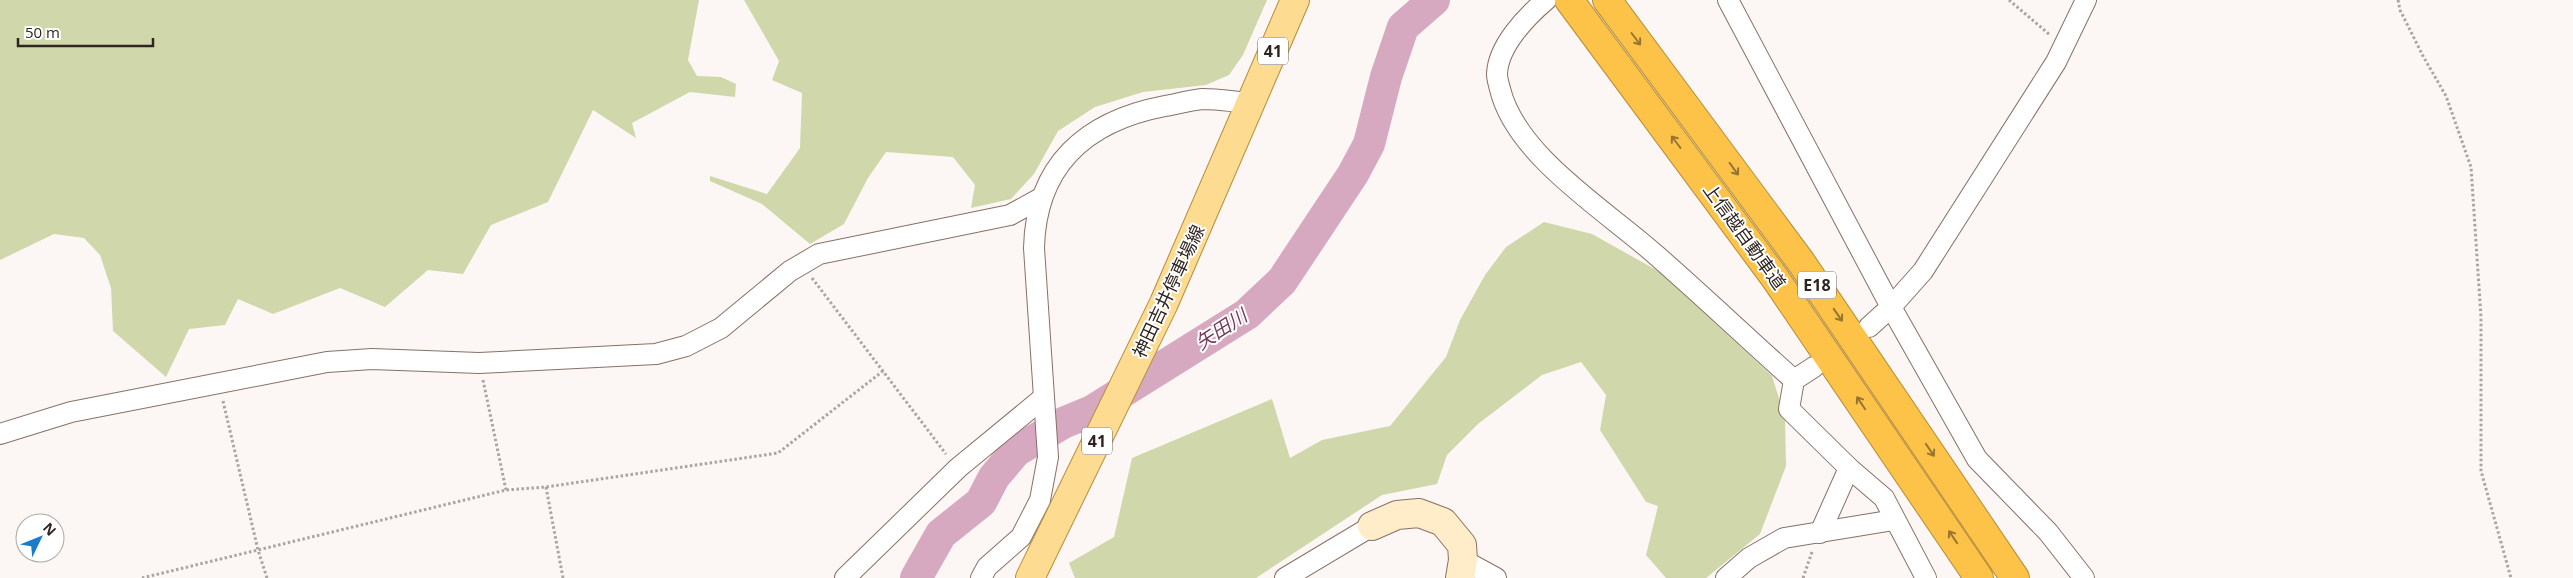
<svg xmlns="http://www.w3.org/2000/svg" width="2573" height="578" viewBox="0 0 2573 578" font-family="'Open Sans','Noto Sans JP',sans-serif">
  <style>
    .green { fill: #d0d8ab }
    .lines { fill: none; stroke-linecap: round; stroke-linejoin: round }
    .river { stroke: #d7a9c1; stroke-width: 32 }
    .street-casing { stroke: #877165; stroke-width: 22 }
    .secondary-casing { stroke: #877165; stroke-width: 30 }
    .primary-casing { stroke: #b48c3a; stroke-width: 30 }
    .highway-casing { stroke: #b48c3a; stroke-width: 30 }
    .path { stroke: #aba4a1; stroke-width: 3; stroke-dasharray: 2.5 2.5; stroke-linecap: butt }
    .street { stroke: #fff; stroke-width: 20 }
    .secondary { stroke: #feedc8; stroke-width: 28 }
    .primary { stroke: #fddb91; stroke-width: 28 }
    .highway { stroke: #fcc348; stroke-width: 28 }
    .oneway { stroke: #967434 }
    .labels { text-anchor: middle; dominant-baseline: central; stroke-width: 4; stroke-linejoin: round; paint-order: stroke }
    .shield { fill: #fff; stroke: #6d6663; stroke-width: 1 }
    .shield-label { font-size: 16px; font-weight: bold; fill: #2f2520 }
    .street-label { font-size: 18px; fill: #2f2520; stroke: #fff }
    .water-label { font-size: 19px; font-style: italic; fill: #763c5e; stroke: #fff }
  </style>
  <rect width="100%" height="100%" fill="#fcf7f4"/>
  <!-- green -->
  <g class="green">
    <polygon points="0,0 699,0 688,60 697,76 721,77 736,84 735,97 690,92 632,123 636,138 593,110 548,202 491,225 463,274 428,270 385,307 340,288 273,314 238,299 225,325 189,329 166,377 113,331 111,288 100,255 84,238 54,234 0,260"/>
    <polygon points="744,0 1267,0 1243,55 1229,75 1206,85 1143,92 1095,107 1058,131 1034,174 1011,199 971,208 975,185 953,157 886,152 868,178 844,224 810,244 762,204 710,181 710,176 767,194 800,148 802,93 772,80 779,61"/>
    <polygon points="1544,222 1592,234 1660,272 1772,376 1785,417 1786,466 1760,534 1706,578 1666,578 1646,555 1658,506 1646,502 1600,430 1606,395 1581,362 1542,375 1478,424 1447,455 1437,484 1382,495 1256,578 1075,578 1069,563 1114,537 1132,458 1272,399 1290,458 1322,440 1390,426 1446,357 1460,320 1485,275 1506,247"/>
  </g>
  <g class="lines">
    <!-- river -->
    <polyline class="river" points="916,578 941,534 981,502 994,477 1016,451 1063,423 1092,411 1247,314 1282,281 1353,174 1369,144 1386,77 1403,27 1434,0"/>
    <defs>
      <g id="street">
        <path d="M1546,0c-20,17 -48,46 -49,74 0,5 2,11 3,15 16,67 107,122 156,166 47,41 92,84 138,125"/>
        <polyline points="1728,0 1891,307 1977,459 2048,532 2084,578"/>
        <polyline points="1869,327 1891,307 1923,271 2056,62 2086,0"/>
        <polyline points="1814,367 1794,380 1789,409 1849,468 1884,498 1926,578"/>
        <polyline points="0,434 71,412 327,362 372,359 479,363 656,354 686,346 721,328 790,271 819,254 1010,215 1041,198"/>
        <polyline points="1820,533 1849,468"/>
        <polyline points="1463,560 1496,578"/>
        <polyline points="845,578 958,468 1043,398"/>
        <path d="M981,578l6,-11 34,-30 19,-37 8,-43 -14,-209c2,-83 52,-127 131,-142 12,-2 25,-6 38,-7 16,0 33,3 49,4"/>
        <polyline points="1285,578 1372,526"/>
        <polyline points="1726,578 1749,558 1784,538 1894,520"/>
      </g>
      <polyline id="secondary" points="1372,526 1397,515 1419,513 1443,522 1462,545 1463,560 1460,578"/>
      <polyline id="primary" points="1030,578 1164,303 1295,0"/>
      <g id="highway">
        <polyline points="1569,0 1775,278 1979,578"/>
        <polyline points="1607,0 1801,262 2015,578"/>
      </g>
    </defs>
    <!-- street casing -->
    <use href="#street" class="street-casing"/>
    <!-- secondary casing -->
    <use href="#secondary" class="secondary-casing"/>
    <!-- primary casing -->
    <use href="#primary" class="primary-casing"/>
    <!-- highway casing -->
    <use href="#highway" class="highway-casing"/>
    <!-- path -->
    <g class="path">
      <polyline points="2009,0 2050,35"/>
      <polyline points="2398,0 2400,10 2423,56 2446,96 2471,167 2481,317 2481,471 2511,578"/>
      <polyline points="812,278 946,454"/>
      <polyline points="483,380 506,490"/>
      <polyline points="223,401 258,550 267,578"/>
      <polyline points="546,487 563,578"/>
      <polyline points="142,578 506,490 546,487 778,453 883,371"/>
      <polyline points="1803,578 1812,552"/>
    </g>
    <!-- street -->
    <use href="#street" class="street"/>
    <!-- secondary -->
    <use href="#secondary" class="secondary"/>
    <!-- primary -->
    <use href="#primary" class="primary"/>
    <!-- highway -->
    <use href="#highway" class="highway"/>
  </g>
  <!-- one-way arrows -->
  <defs><path id="oneway-shaft" d="M-6 0H5M1.5-3L5.5 0L1.5 3" fill="none" stroke-width="1.6" stroke-linecap="round" stroke-linejoin="round" transform="scale(1.25)"/></defs>
  <g class="oneway">
    <use href="#oneway-shaft" transform="translate(1636 39) rotate(53)"/>
    <use href="#oneway-shaft" transform="translate(1676 142) rotate(-127)"/>
    <use href="#oneway-shaft" transform="translate(1734 169) rotate(54)"/>
    <use href="#oneway-shaft" transform="translate(1838 315) rotate(55)"/>
    <use href="#oneway-shaft" transform="translate(1861 403) rotate(-124)"/>
    <use href="#oneway-shaft" transform="translate(1930 450) rotate(56)"/>
    <use href="#oneway-shaft" transform="translate(1953 537) rotate(-124)"/>
  </g>
  <g class="labels">
    <!-- shield labels -->
    <g class="shield">
      <rect x="1258" y="37.5" width="30" height="27" rx="4"/>
      <rect x="1798" y="271.5" width="38" height="27" rx="4"/>
      <rect x="1082" y="427.5" width="30" height="27" rx="4"/>
    </g>
    <g class="shield-label">
      <text x="1273" y="51">41</text>
      <text x="1817" y="285">E18</text>
      <text x="1097" y="441">41</text>
    </g>
    <!-- street labels -->
    <g class="street-label">
      <text transform="translate(1745 236) rotate(54)">上信越自動車道</text>
      <text transform="translate(1168 291) rotate(-65)">神田吉井停車場線</text>
    </g>
    <!-- water labels -->
    <g class="water-label">
      <text transform="translate(1221 329) rotate(-33)">矢田川</text>
    </g>
  </g>
  <!-- north arrow -->
  <g transform="translate(40 538) rotate(47)"><circle r="24" fill="#ffffff" stroke="#aca8a6"/>
  <path d="M0-4L9 19L0 12L-9 19Z" fill="#187cc8"/>
  <text y="-8" font-size="14" font-weight="bold" text-anchor="middle" fill="#2f2520">N</text>
  </g>
  <!-- scale -->
  <path d="M18 38v8h135v-8" fill="none" stroke="#2f2520" stroke-width="2.5"/>
  <text x="25" y="38" font-size="15" fill="#2f2520" stroke="#ffffff" stroke-width="4" paint-order="stroke">50 m</text>
</svg>
